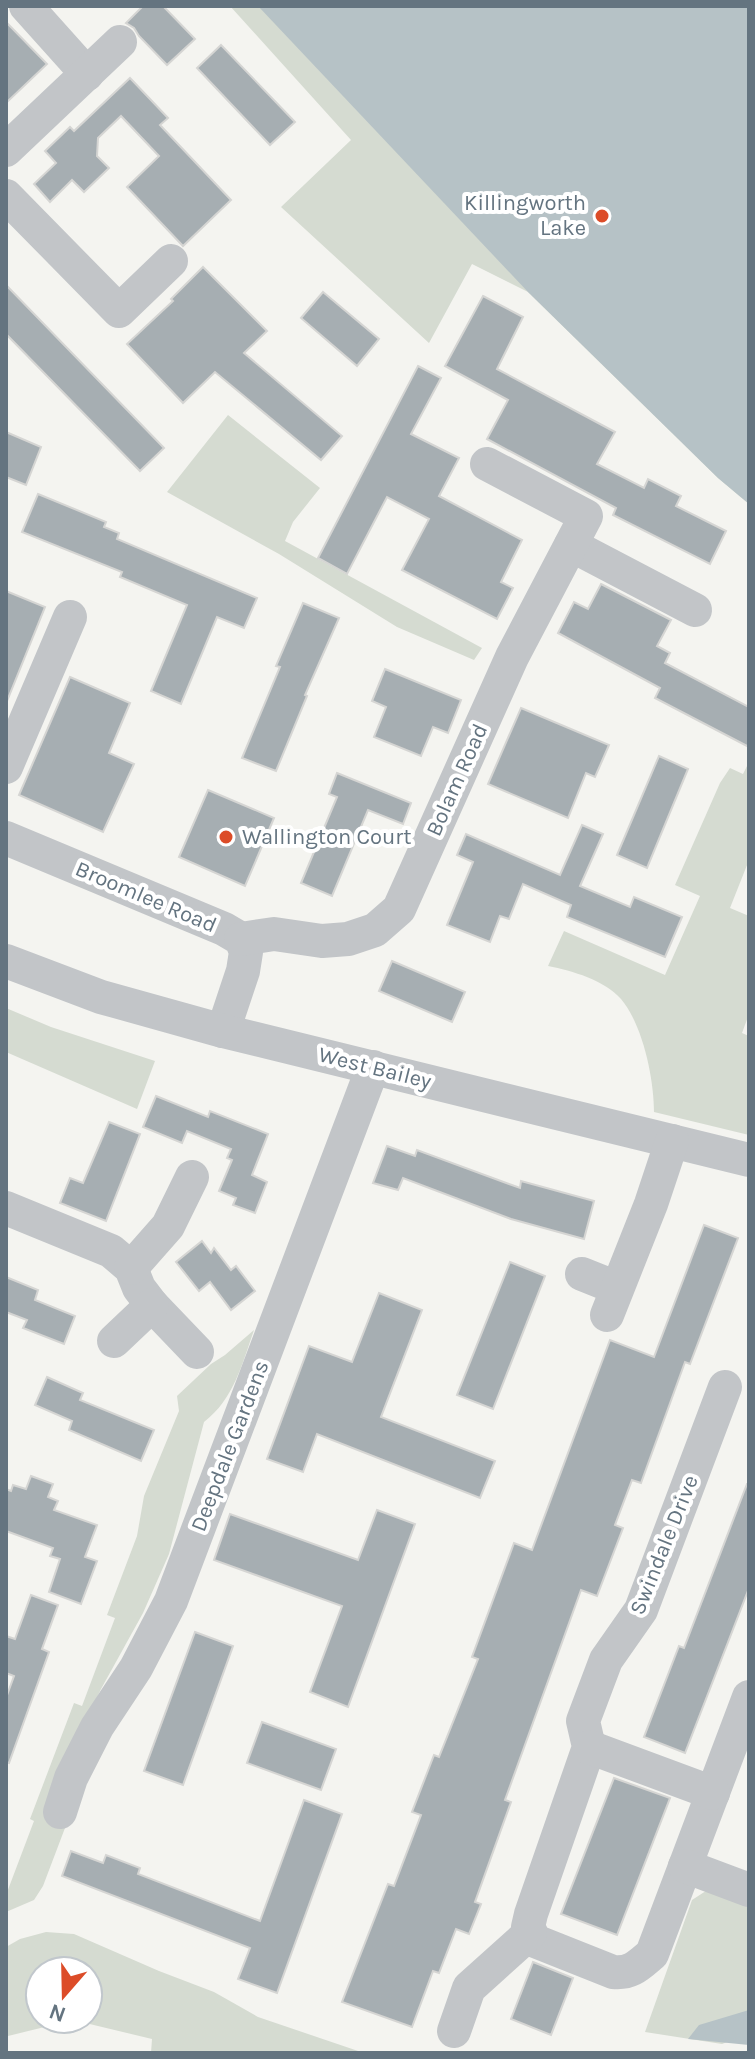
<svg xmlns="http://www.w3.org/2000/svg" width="755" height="2059" viewBox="0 0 755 2059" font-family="Karla,sans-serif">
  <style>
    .green { fill: #d5dbd1; fill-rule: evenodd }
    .water { fill: #b6c2c6 }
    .building { fill: #a6aeb2; stroke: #d5d5d3; stroke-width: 2 }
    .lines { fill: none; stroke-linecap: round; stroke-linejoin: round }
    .minor { stroke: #c2c5c8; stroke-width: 34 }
    .poi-dot { fill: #dc4c28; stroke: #fff; stroke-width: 3 }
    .labels { text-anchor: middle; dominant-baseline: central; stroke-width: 8; stroke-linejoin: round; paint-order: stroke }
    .poi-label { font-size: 22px; fill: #647480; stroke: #fff; text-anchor: end }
    .street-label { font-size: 22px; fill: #647480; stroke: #fff }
  </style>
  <rect width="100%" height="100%" fill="#f4f4f0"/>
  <!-- green -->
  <g class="green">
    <polygon points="230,6 749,6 749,504 718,478 528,292 472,264 429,343 281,207 351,140"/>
    <polygon points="228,415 320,488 293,522 285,541 482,648 474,660 397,627 279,554 167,492"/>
    <path d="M749,762v98l-19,48 19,8v98l-7,19 7,3v99l-95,-23c0,-33 -11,-87 -33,-113 -17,-19 -48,-28 -73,-33l16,-35 101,44 35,-79 -25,-11 45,-102 10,-15 13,6z"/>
    <polygon points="6,1008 51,1027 155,1061 137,1109 6,1052"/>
    <path d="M254,1330c-12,34 -20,69 -50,92l-35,132 -26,59 -42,76 -28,57 -20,62 12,20 -22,58 -9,14 -28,12v-17l28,-74 -4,-2 44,-116 8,3 33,-88 -8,-3 30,-79 7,-40 35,-85 -2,-15 34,-32 14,-9z"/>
    <polygon points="712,1887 749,1901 749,2038 738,2038 722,2044 645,2032 692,1900"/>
    <path d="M46,1932l28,2 85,37 55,21 44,25 106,36h-213l1,-14 -79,-19 -65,16 -2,-1v-88l14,-8zM40,1971h48v48h-48z"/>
  </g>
  <!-- water -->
  <g class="water">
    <polygon points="258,6 749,6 749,504 718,478 528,292"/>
    <polygon points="749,2010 749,2045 688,2039 699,2025"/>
  </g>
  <!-- building -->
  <g class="building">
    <polygon points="143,6 163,6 195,39 167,65 139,36 134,28 126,23"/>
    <polygon points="6,22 47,64 6,103"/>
    <polygon points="221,45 295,122 270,145 197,68"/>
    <polygon points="130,78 168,118 160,125 231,200 183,246 127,187 159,156 121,116 98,138 97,156 109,168 84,192 72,180 50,202 34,184 56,163 45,151 70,127 74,131"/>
    <polygon points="203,267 267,331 244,353 342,436 321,460 215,372 183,403 127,344 173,301 171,299"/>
    <polygon points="6,285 164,448 140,471 6,334"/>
    <polygon points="323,292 379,339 357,366 301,318"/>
    <polygon points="483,296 523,317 497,369 615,432 597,464 644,488 648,479 681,496 676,506 726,531 710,564 613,515 616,508 487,439 508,400 445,366"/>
    <polygon points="418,366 441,378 411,434 459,458 439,496 522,540 501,582 513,588 497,619 402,570 429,519 387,497 347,574 318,558"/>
    <polygon points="6,432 41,447 26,485 6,477"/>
    <polygon points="38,494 106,522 104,527 119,533 117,539 257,598 244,628 217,617 181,704 151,691 187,605 120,577 122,572 22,532"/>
    <polygon points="601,584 671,620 657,646 670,653 665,663 749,707 749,747 655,698 660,688 558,633 574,602 588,609"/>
    <polygon points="6,591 45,607 7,701 6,701"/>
    <polygon points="303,603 339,618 305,695 307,696 276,771 242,758 280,667 276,666"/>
    <polygon points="385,669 461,700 448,733 433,727 421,756 374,737 386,707 372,701"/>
    <polygon points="70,677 130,703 109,753 134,764 103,832 19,795"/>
    <polygon points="521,708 609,745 595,777 586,773 568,818 488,784"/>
    <polygon points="659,756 688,769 647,868 617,855"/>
    <polygon points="337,773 411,803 403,824 368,810 332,896 301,883 337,797 329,794"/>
    <polygon points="208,790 274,818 245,886 179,857"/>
    <polygon points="582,825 603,834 580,886 630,907 634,897 682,917 665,957 567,917 571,905 523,884 509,919 500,916 490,942 447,925 473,862 457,855 466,834 560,875"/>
    <polygon points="392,961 465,992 452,1022 379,991"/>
    <polygon points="156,1096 208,1117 210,1111 268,1134 252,1175 267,1182 255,1213 233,1205 236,1198 219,1191 232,1160 227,1158 231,1149 187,1131 182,1143 143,1127"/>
    <polygon points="109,1122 140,1134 106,1221 60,1203 70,1178 83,1183"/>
    <polygon points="387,1146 415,1156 417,1150 520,1188 521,1181 594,1201 584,1239 511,1219 403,1178 398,1190 373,1183"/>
    <polygon points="704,1225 738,1238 690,1364 685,1362 641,1483 632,1480 615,1525 623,1528 597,1596 581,1590 505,1800 511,1802 475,1902 481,1904 469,1934 456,1929 439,1973 433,1971 412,2027 342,2002 388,1884 394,1886 421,1815 412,1812 434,1755 439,1757 478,1659 472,1657 514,1543 532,1550 610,1340 654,1357"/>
    <polygon points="202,1241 211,1253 214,1248 231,1270 236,1266 255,1291 231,1310 210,1282 199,1291 176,1262"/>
    <polygon points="510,1262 545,1276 493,1409 457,1395"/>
    <polygon points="6,1277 38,1290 35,1300 75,1316 64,1344 23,1328 27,1320 6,1312"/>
    <polygon points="379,1293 422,1310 381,1417 495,1461 480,1498 317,1434 303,1472 267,1459 309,1346 352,1362"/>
    <polygon points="47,1377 83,1393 80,1400 154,1430 141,1461 69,1430 72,1421 35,1405"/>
    <polygon points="31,1476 53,1484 48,1497 58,1501 54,1510 97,1525 85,1557 97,1561 81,1604 49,1592 60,1559 50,1556 53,1548 6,1531 6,1489 11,1491 13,1485 26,1489"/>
    <polygon points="747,1484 749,1484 749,1588 685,1753 644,1737 679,1646 684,1648"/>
    <polygon points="377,1510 415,1524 348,1707 310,1692 342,1606 214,1560 230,1514 358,1560"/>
    <polygon points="31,1595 58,1605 42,1649 49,1652 9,1763 6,1762 6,1698 14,1676 6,1673 6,1636 15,1639"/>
    <polygon points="195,1632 233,1646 183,1785 144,1771"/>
    <polygon points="262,1722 336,1749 321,1790 247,1763"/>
    <polygon points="614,1778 670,1798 617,1935 561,1914"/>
    <polygon points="304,1800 342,1814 277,1993 238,1979 250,1948 62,1876 71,1851 103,1863 106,1855 140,1868 138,1874 260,1921"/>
    <polygon points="533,1962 573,1978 551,2035 511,2019"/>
  </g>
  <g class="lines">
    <!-- minor -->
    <g class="minor">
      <polyline points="26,6 87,74"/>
      <polyline points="6,150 120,42"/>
      <polyline points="6,196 119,311 171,261"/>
      <polyline points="571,545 695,610"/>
      <polyline points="6,767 70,617"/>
      <polyline points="6,838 224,929 241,939 246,952 243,971 223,1031"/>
      <polyline points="241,939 274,934 322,941 348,939 375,930 399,909 512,657 586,516 487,464"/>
      <polyline points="6,961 101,997 223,1031 749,1160"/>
      <polyline points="6,1208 111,1251 131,1268 139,1288 152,1305 197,1352"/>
      <polyline points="131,1268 168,1226 192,1177"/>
      <polyline points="582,1274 617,1288"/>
      <polyline points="607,1315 651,1204 672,1141"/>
      <polyline points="114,1341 152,1305"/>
      <path d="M725,1387l-84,223 -35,50 -23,61 6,26 -58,167 -3,13 7,14 78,31c18,2 26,-7 39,-18l97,-257"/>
      <polyline points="589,1747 713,1793"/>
      <polyline points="60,1812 71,1778 97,1727 136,1668 171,1601 373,1067"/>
      <polyline points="685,1866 749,1890"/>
      <polyline points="454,2031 469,1988 530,1933"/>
    </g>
  </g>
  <!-- markers -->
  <g class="poi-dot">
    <circle cx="602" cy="216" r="8"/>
    <circle cx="226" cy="837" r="8"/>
  </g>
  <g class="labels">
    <!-- poi labels -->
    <g class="poi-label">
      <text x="586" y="203">Killingworth<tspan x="586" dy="25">Lake</tspan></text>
      <text x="242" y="837" text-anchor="start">Wallington Court</text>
    </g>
    <!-- street labels -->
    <g class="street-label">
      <text transform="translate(457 780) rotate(-66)">Bolam Road</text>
      <text transform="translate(146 897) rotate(23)">Broomlee Road</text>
      <text transform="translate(375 1068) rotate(14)">West Bailey</text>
      <text transform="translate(230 1446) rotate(-69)">Deepdale Gardens</text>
      <text transform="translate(664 1545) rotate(-68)">Swindale Drive</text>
    </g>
  </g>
  <!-- border -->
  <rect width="755" height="2059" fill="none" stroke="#647480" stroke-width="16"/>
  <!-- north arrow -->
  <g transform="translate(64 1995) rotate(200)"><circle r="38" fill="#ffffff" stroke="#c1c7cc" stroke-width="2"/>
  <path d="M0-6L14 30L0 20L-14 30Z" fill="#dc4c28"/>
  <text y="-12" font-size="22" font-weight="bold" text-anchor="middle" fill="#647480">N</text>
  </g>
</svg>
